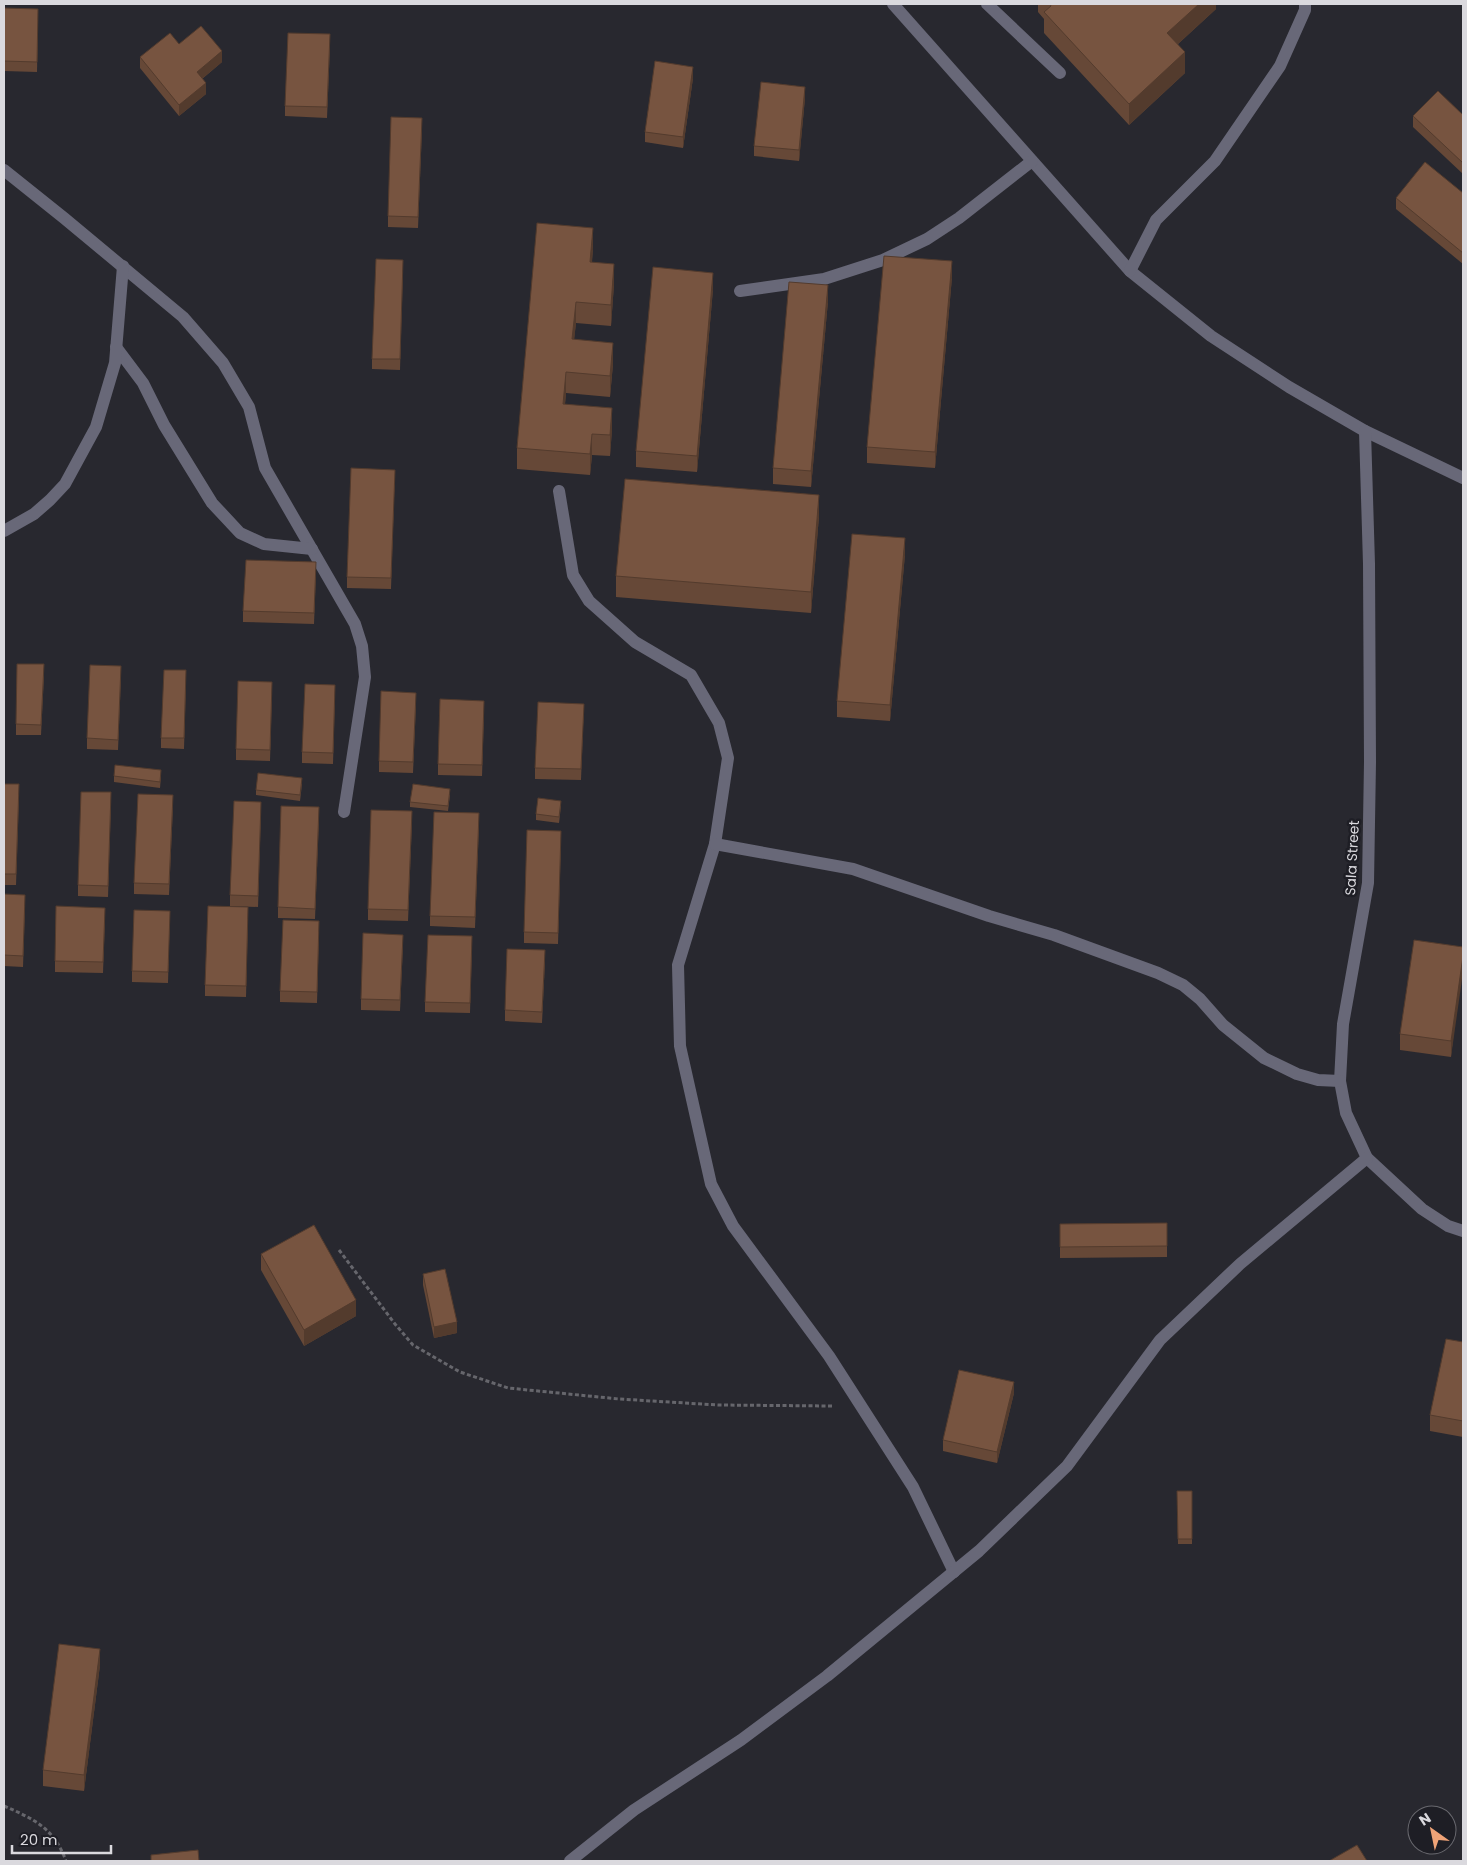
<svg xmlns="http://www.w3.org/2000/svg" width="1467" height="1865" viewBox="0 0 1467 1865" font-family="Poppins,sans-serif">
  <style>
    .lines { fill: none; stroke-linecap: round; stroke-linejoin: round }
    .path { stroke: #66666c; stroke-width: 3; stroke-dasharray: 4 2.5; stroke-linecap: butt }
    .minor { stroke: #686878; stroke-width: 12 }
    .wall { fill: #664837 }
    .shaded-wall { fill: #533b2d }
    .building { fill: #775440; stroke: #533b2d }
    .labels { text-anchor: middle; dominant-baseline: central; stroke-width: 5; stroke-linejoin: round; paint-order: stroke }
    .street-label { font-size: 14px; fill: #dad9de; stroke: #1e1e25 }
  </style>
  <rect width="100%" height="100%" fill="#28282f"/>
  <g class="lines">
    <!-- path -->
    <g class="path">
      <polyline points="339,1250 395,1324 413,1345 460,1372 508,1388 619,1399 718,1405 833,1406"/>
      <path d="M4,1806c30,13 50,22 62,55"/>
    </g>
    <!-- minor -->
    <g class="minor">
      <polyline points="893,4 1130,271 1211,336 1289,387 1365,431 1463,478"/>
      <polyline points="987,4 1060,73"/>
      <polyline points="4,170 64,218 183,317 223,363 249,407 265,468 355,624 362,646 365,677 344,812"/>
      <polyline points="1130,271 1156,220 1215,161 1280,66 1305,10 1305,4"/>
      <polyline points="740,291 824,279 883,260 927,239 959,218 1032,161"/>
      <polyline points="116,347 143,383 164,425 212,503 240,533 264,544 312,549"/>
      <polyline points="1365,431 1369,564 1370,762 1368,883 1343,1024 1340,1081 1346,1113 1367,1158 1422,1209 1448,1226 1463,1231"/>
      <polyline points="559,491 573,575 589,601 635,642 691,675 719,723 728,758 715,844 678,965 680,1046 711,1184 733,1226 829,1356 913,1487 954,1572"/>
      <polyline points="4,531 34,514 50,500 65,484 96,427 115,363 123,266"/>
      <polyline points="715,844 853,869 989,916 1054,935 1158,973 1183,985 1200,999 1223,1025 1264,1058 1297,1074 1318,1080 1340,1081"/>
      <polyline points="570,1861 634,1810 741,1740 827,1676 979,1551 1067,1466 1160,1340 1240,1264 1367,1158"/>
    </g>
  </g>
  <!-- wall -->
  <g class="wall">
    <polygon points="1038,4 1216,4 1216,9 1178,44 1185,73 1129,125 1044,33 1044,19 1038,12"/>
    <polygon points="4,8 38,20 37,72 4,71"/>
    <polygon points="179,44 222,62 202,79 206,94 179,116 140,68 140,57"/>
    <polygon points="330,45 327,118 285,116 285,106"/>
    <polygon points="693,78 683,148 645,142 645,132"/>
    <polygon points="805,98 799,161 754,156 754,146"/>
    <polygon points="1463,115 1463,174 1413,127 1413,116"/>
    <polygon points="422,129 418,228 388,227 388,216"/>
    <polygon points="1463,193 1463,264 1396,209 1396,198"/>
    <polygon points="593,248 592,262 614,284 611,326 576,323 574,339 613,364 610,397 566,393 565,404 612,429 610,456 592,455 590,475 517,469 517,448"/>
    <polygon points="403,271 400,370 372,369 372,359"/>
    <polygon points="952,277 935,468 867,463 867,447"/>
    <polygon points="713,289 697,472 636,467 636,451"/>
    <polygon points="828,301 811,487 773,484 773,468"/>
    <polygon points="395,470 391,589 347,588 347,577"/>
    <polygon points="819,516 811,613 616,597 616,576"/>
    <polygon points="905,554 890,721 837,717 837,701"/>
    <polygon points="316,572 314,624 243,622 243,611"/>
    <polygon points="44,675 41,735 16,735 16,724"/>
    <polygon points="121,677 118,750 87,749 87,738"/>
    <polygon points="186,681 184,749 161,748 161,738"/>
    <polygon points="272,693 270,761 236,760 236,749"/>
    <polygon points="335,696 333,764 302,763 302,752"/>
    <polygon points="416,704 413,773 379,772 379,761"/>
    <polygon points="584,704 581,780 535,779 535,768"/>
    <polygon points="484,712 482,776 438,775 438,764"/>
    <polygon points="114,776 161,776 160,788 114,782"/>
    <polygon points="4,784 19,795 16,885 4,885"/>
    <polygon points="302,784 300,801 256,795 256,790"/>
    <polygon points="450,795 448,811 410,807 410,802"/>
    <polygon points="111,803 108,897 78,896 78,885"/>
    <polygon points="173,806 169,895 134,894 134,883"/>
    <polygon points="561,806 559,823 536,820 536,814"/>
    <polygon points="261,812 258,907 230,906 230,895"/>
    <polygon points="319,818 315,919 278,918 278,907"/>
    <polygon points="412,822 408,921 368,920 368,909"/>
    <polygon points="479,824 475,928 430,926 430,916"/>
    <polygon points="561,842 558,944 524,943 524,932"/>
    <polygon points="4,894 25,906 23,967 4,966"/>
    <polygon points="170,911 168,983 132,982 132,971"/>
    <polygon points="105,918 103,973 55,972 55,961"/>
    <polygon points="248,918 246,997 205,996 205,985"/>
    <polygon points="319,931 317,1003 280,1002 280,991"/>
    <polygon points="403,945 400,1011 361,1010 361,999"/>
    <polygon points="472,947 470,1013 425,1012 425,1002"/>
    <polygon points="1463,947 1451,1057 1400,1050 1400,1034"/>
    <polygon points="545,961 542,1023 505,1021 505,1010"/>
    <polygon points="1167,1223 1167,1257 1060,1258 1060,1224"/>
    <polygon points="261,1254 356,1316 304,1346 261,1270"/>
    <polygon points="423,1274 457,1333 434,1338 423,1285"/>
    <polygon points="1463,1342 1463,1437 1430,1431 1430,1415"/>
    <polygon points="1014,1393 997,1463 943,1451 943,1440"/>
    <polygon points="1177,1491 1192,1491 1192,1544 1178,1544"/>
    <polygon points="100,1665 84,1791 43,1786 43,1770"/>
  </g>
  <!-- shaded-wall -->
  <g class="shaded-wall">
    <polygon points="1199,4 1216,4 1216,9 1167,54 1167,33"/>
    <polygon points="222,51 222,62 197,83 197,72"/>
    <polygon points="1185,52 1185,73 1129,125 1129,104"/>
    <polygon points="693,67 693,78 683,148 683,137"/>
    <polygon points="206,83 206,94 179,116 179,105"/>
    <polygon points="805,87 805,98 799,161 799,150"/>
    <polygon points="593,228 593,248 590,282 590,262"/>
    <polygon points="952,261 952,277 935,468 935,452"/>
    <polygon points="614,264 614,284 611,326 611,305"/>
    <polygon points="713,273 713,289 697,472 697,456"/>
    <polygon points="828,285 828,301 811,487 811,471"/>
    <polygon points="576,302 576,323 572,360 572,339"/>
    <polygon points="613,343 613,364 610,397 610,376"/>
    <polygon points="566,372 566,393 563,425 563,404"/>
    <polygon points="612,408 612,429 610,456 610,435"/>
    <polygon points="592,434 592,455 590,475 590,454"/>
    <polygon points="819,495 819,516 811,613 811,592"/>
    <polygon points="905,538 905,554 890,721 890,705"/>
    <polygon points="1463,956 1463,972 1451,1057 1451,1041"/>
    <polygon points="356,1300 356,1316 304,1346 304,1330"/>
    <polygon points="457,1322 457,1333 434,1338 434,1327"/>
    <polygon points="1014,1382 1014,1393 997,1463 997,1452"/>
    <polygon points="100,1649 100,1665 84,1791 84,1775"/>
  </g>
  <!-- building -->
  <g class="building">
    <polygon points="1050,4 1199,4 1167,33 1185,52 1129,104 1044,12 1051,6"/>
    <polygon points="4,8 38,9 37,62 4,61"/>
    <polygon points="201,26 222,51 197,72 206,83 179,105 140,57 170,33 179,44"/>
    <polygon points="288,33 330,34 327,107 285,106"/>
    <polygon points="655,61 693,67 683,137 645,132"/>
    <polygon points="761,82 805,87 799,150 754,146"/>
    <polygon points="1438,91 1463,115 1463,163 1413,116"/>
    <polygon points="391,117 422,118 418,217 388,216"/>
    <polygon points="1425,162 1463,193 1463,253 1396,198"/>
    <polygon points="537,223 593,228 590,262 614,264 611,305 576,302 572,339 613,343 610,376 566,372 563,404 612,408 610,435 592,434 590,454 517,448"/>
    <polygon points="884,256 952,261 935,452 867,447"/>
    <polygon points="376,259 403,260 400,359 372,359"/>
    <polygon points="653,267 713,273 697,456 636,451"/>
    <polygon points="789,282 828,285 811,471 773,468"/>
    <polygon points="351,468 395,470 391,578 347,577"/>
    <polygon points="625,479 819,495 811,592 616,576"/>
    <polygon points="852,534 905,538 890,705 837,701"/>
    <polygon points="246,560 316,562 314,613 243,611"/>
    <polygon points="17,664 44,664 41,725 16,724"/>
    <polygon points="90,665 121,666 118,740 87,738"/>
    <polygon points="164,670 186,670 184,738 161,738"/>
    <polygon points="238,681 272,682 270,750 236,749"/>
    <polygon points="305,684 335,685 333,753 302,752"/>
    <polygon points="381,691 416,693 413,762 379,761"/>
    <polygon points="440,699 484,701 482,765 438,764"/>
    <polygon points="538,702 584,704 581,769 535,768"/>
    <polygon points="115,765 161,770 160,782 114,776"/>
    <polygon points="258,773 302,778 300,795 256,790"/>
    <polygon points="4,784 19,784 16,874 4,874"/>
    <polygon points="413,784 450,789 448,806 410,802"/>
    <polygon points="81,792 111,792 108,886 78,885"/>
    <polygon points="138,794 173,795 169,884 134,883"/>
    <polygon points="538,798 561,801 559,817 536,814"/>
    <polygon points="234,801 261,802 258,896 230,895"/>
    <polygon points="281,806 319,807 315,909 278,907"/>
    <polygon points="371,810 412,811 408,910 368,909"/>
    <polygon points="434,812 479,813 475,917 430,916"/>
    <polygon points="527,830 561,831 558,933 524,932"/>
    <polygon points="4,894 25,895 23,956 4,955"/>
    <polygon points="56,906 105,908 103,962 55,961"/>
    <polygon points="208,906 248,907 246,986 205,985"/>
    <polygon points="134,910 170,911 168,972 132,971"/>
    <polygon points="283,920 319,921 317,992 280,991"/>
    <polygon points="363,933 403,935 400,1000 361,999"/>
    <polygon points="428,935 472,936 470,1003 425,1002"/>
    <polygon points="1414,940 1463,947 1463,956 1451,1041 1400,1034"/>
    <polygon points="507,949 545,950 542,1012 505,1010"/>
    <polygon points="1167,1223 1167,1246 1060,1247 1060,1224"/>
    <polygon points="314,1225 356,1300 304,1330 261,1254"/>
    <polygon points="445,1269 457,1322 434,1327 423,1274"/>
    <polygon points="1446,1339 1463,1342 1463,1421 1430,1415"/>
    <polygon points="959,1370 1014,1382 997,1452 943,1440"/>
    <polygon points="1177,1491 1192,1491 1192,1539 1178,1539"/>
    <polygon points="59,1644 100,1649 84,1775 43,1770"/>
    <polygon points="1357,1845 1367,1861 1329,1861"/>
    <polygon points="198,1850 199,1861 151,1861 151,1855"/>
  </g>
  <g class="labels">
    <!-- street labels -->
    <g class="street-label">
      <text transform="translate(1352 858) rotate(-87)">Sala Street</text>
    </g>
  </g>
  <!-- border -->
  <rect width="1467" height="1865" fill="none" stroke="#dad9de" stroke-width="10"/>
  <!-- north arrow -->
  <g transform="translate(1432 1830) rotate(327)"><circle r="24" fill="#1e1e25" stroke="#69696f"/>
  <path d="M0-4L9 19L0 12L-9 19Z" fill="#efa377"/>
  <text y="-8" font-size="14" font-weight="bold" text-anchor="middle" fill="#dad9de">N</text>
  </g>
  <!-- scale -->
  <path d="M12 1845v8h99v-8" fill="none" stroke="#dad9de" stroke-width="2.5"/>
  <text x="20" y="1845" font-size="15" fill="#dad9de" stroke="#1e1e25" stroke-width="4" paint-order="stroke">20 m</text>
</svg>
